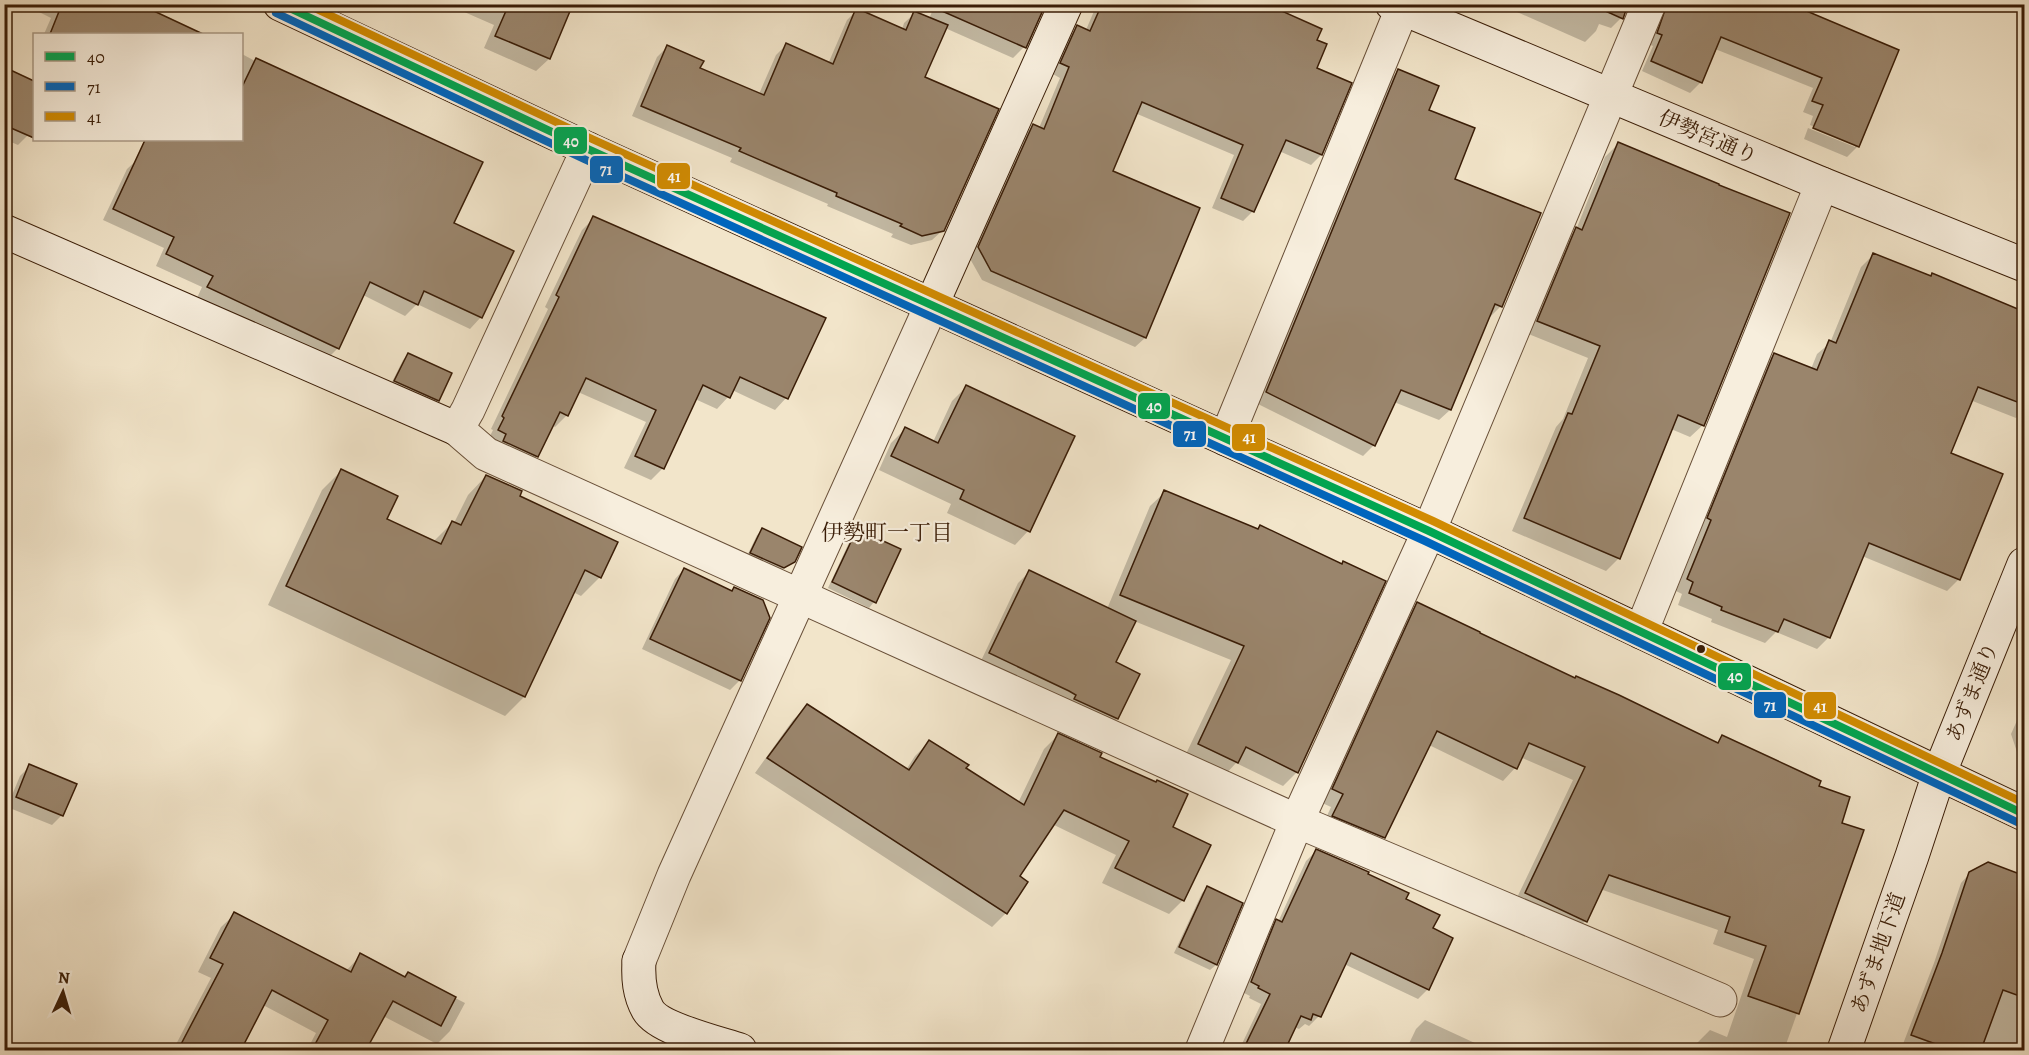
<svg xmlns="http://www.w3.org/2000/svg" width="2029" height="1055" viewBox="0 0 2029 1055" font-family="Alegreya,'Noto Serif JP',serif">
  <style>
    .shadow { fill: #0003 }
    .building { fill: #9a856c; stroke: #3a1d07; stroke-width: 1.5 }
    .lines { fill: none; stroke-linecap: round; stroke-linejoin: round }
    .street-casing { stroke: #684f38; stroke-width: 35 }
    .secondary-casing { stroke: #3a1d07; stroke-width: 35 }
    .primary-casing { stroke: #3a1d07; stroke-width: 35 }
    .street { stroke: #f7eedd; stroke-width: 33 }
    .secondary { stroke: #f7eedd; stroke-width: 33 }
    .primary { stroke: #f2e5ca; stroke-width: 33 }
    .bus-1-casing { stroke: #f7eedd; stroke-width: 12 }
    .bus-2-casing { stroke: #f7eedd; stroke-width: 12 }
    .bus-3-casing { stroke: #f7eedd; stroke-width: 12 }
    .bus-1 { stroke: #00a651; stroke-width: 8 }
    .bus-2 { stroke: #0065bd; stroke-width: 8 }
    .bus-3 { stroke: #d18b01; stroke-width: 8 }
    .bus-dot { fill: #3a1d07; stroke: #f7eedd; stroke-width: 2 }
    .labels { text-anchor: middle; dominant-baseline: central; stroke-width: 4.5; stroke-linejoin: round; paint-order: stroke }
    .street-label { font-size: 21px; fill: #3a1d07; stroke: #f7eedd }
    .neighbourhood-label { font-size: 22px; fill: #3a1d07; stroke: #f7eedd }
    .line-badge { stroke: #f7eedd; stroke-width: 2 }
    .badge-label { font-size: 16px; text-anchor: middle; font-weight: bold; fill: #fff }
  </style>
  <rect width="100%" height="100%" fill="#f2e5ca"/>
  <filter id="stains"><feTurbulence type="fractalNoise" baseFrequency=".00333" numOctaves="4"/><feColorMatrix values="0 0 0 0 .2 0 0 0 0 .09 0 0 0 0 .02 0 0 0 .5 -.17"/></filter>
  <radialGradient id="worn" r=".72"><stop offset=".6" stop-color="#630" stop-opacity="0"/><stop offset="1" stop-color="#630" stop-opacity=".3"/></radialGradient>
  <!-- shadow -->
  <g class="shadow">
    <polygon points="23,4 136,4 200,34 44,34 51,18"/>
    <polygon points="446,4 572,4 549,59 536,71 484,48 494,25"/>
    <polygon points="935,4 1041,11 1024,47 1013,58 945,28 923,78 943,230 932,240 911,245 891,237 893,234 827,206 828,204 730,162 732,158 632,116 657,57 667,47 698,69 759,94 776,55 786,45 828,64 847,20 857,10 902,30 904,23 915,13 929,19"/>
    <polygon points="1097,4 1261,4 1315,41 1315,69 1350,83 1321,155 1311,165 1279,151 1253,211 1243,221 1212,208 1234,155 1135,113 1111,172 1198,209 1145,338 1135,347 982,280 969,257 1023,136 1033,126 1039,128 1060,78 1051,73 1068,37 1078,27 1086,30"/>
    <polygon points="1510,4 1627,4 1621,18 1611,28 1599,24 1596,31 1585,42 1508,8"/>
    <polygon points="1654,4 1788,4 1858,146 1847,157 1804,139 1808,128 1855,147 1855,144 1810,125 1813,116 1803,112 1813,88 1715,49 1701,82 1690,93 1642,71 1653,46 1648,44"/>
    <polygon points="242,54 255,61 452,224 481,317 470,329 417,304 405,316 363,295 338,348 327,359 197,298 202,287 156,266 164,248 103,220 127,169 139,158 152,164 163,140 242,140"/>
    <polygon points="4,69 34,83 34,121 28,135 18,145 4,139"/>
    <polygon points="1398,71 1427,111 1501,306 1490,317 1488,317 1450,410 1439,420 1394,402 1374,445 1363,456 1256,403 1387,82"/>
    <polygon points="1618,144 1703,425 1690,437 1671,429 1619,558 1606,571 1512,531 1556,427 1563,419 1588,358 1526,333 1564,242 1576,230 1605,157"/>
    <polygon points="594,218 824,319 786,398 775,410 732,390 728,397 717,409 695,399 663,468 651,480 624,468 646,422 578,392 567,415 555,427 552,425 537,456 525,468 487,442 493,430 491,429 548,309 545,307 582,230"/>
    <polygon points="1873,255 1930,277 1933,274 2024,313 2024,409 2016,418 1970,400 1949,454 1959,579 1947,591 1862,556 1829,637 1817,649 1776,632 1765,643 1711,622 1712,619 1678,605 1682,594 1676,591 1700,532 1696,530 1763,366 1774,354 1811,369 1817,354 1830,343 1861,267"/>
    <polygon points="408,355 438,400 432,405 390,386 403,360"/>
    <polygon points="966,387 1028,531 1015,545 947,513 951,504 879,470 891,443 905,429 933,442 952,401"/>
    <polygon points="341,471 385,520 433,542 452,523 454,523 468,495 486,476 518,497 600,577 581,596 573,592 524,697 505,716 268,605 322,490"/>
    <polygon points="1165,492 1257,530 1297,772 1283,786 1236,763 1223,777 1184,758 1231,660 1134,621 1114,663 1138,675 1117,719 1106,730 979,665 1018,583 1029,572 1107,609 1150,506"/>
    <polygon points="763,530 794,561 777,573 746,558 757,535"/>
    <polygon points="857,531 899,550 874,602 869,608 828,588 852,536"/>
    <polygon points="684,569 730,592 734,588 740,680 730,690 642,649 675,579"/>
    <polygon points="1418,604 1478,634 1716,744 1723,737 1817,787 1840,824 1862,831 1784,1050 1694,1050 1697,1043 1710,1030 1727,1037 1754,959 1713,944 1718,930 1600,889 1585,921 1573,934 1513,906 1573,780 1520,757 1515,768 1503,781 1429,745 1384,837 1371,850 1321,829 1331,807 1320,802 1405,616"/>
    <polygon points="2024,705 2024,758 2018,755 2011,734"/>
    <polygon points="807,706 906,770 915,756 929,742 964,769 1018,803 1044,749 1058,735 1098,758 1171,828 1183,900 1169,914 1102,883 1116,855 1052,824 1018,876 1006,913 992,927 755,773 793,720"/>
    <polygon points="30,766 62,815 52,825 7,807 20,776"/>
    <polygon points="1316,851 1366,875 1404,900 1431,929 1428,989 1418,999 1344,964 1319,1016 1309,1026 1305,1024 1299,1029 1294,1027 1283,1050 1239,1050 1261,1004 1249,998 1250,996 1242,992 1267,931 1278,922 1306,861"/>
    <polygon points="1970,873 2024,887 2024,1050 1920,1050 1903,1044 1934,963 1961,883"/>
    <polygon points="1207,888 1241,904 1216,965 1210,970 1174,953 1202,893"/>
    <polygon points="235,914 346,971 361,955 404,978 408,974 465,1003 450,1031 437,1044 383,1016 365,1050 307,1050 316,1033 263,1005 239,1050 173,1050 211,978 198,972 221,927"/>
    <polygon points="1425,1020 1490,1050 1406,1050 1416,1029"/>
  </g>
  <!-- building -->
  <g class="building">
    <polygon points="62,4 139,4 203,34 50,34"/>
    <polygon points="509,4 573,4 550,59 495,36"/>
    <polygon points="926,4 1030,4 1043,10 1026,48"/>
    <polygon points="1102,4 1266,4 1322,29 1317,40 1327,44 1317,68 1352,83 1322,155 1286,140 1254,212 1221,198 1243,145 1142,102 1113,171 1200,208 1146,338 991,271 978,247 1033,124 1044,129 1069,67 1060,63 1077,25 1090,31"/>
    <polygon points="1590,4 1628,4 1623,19"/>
    <polygon points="1667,4 1790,4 1899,50 1859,147 1813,128 1823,105 1812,101 1822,78 1721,37 1702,83 1651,61 1662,35 1657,33"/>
    <polygon points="856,8 906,30 914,11 948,25 925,77 999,109 944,231 922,236 900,226 902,224 836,196 837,193 739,151 741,148 641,106 667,45 704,61 700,68 764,95 786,43 833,64"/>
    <polygon points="256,58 483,162 454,223 514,251 482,318 424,291 418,305 370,282 339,349 207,287 213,276 166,254 174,237 113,209 145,140 242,140 242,87"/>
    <polygon points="4,67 34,81 34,138 4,125"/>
    <polygon points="1398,69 1439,86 1429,110 1475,128 1455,179 1541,213 1502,307 1495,304 1451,410 1401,390 1375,446 1266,392"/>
    <polygon points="1618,142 1719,184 1719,185 1790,213 1704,426 1678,415 1620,559 1524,518 1568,413 1572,414 1600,346 1537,321 1576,227 1582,230"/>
    <polygon points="593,216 826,318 788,399 740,377 730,398 703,385 664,469 635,456 656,410 586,378 568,416 560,412 538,457 503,441 506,434 498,430 504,418 502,416 559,297 556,295"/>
    <polygon points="1873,253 1931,276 1932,273 2025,312 2025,405 1978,387 1951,453 2003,474 1960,580 1869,543 1830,638 1784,619 1778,632 1721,610 1722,607 1689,593 1693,582 1687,579 1711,520 1707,518 1774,353 1817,370 1829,340 1836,343"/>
    <polygon points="408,353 452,373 439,401 394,381"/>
    <polygon points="966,385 1075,436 1030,532 960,499 964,490 891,456 905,427 938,443"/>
    <polygon points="341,469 398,496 387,519 441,544 452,521 461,525 486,475 522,491 520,496 618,542 601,578 585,570 525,697 286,586"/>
    <polygon points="1164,490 1258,529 1260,525 1342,564 1343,561 1386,581 1298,773 1246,747 1238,763 1198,744 1244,646 1120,595"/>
    <polygon points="762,528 802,547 795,562 784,568 750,553"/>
    <polygon points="857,529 901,549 876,603 832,582"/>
    <polygon points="684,568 732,591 734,587 763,600 770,618 741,681 650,639"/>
    <polygon points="1029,570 1136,621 1116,662 1140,674 1118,719 1074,699 1076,695 1069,691 989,653"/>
    <polygon points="1417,602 1480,632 1480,633 1575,678 1576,676 1619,695 1718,743 1722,735 1821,781 1819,786 1850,797 1842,823 1864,830 1799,1014 1748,996 1766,946 1725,932 1730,917 1609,875 1587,922 1525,893 1585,767 1529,743 1517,769 1437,731 1385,838 1332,816 1343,794 1332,789"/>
    <polygon points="807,704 909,770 929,740 969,765 966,768 1024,805 1058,733 1102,753 1100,757 1156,782 1157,780 1188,794 1173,827 1211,845 1184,901 1115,868 1129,841 1064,810 1020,876 1028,882 1007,914 767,758"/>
    <polygon points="29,764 77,784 63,816 16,797"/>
    <polygon points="1316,849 1369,872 1368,874 1409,893 1406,899 1440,915 1433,928 1453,938 1429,990 1351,953 1321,1017 1313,1014 1311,1020 1301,1016 1285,1050 1243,1050 1270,994 1258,988 1259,986 1251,982 1276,919 1282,922"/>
    <polygon points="1988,862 2025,876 2025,998 2003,990 1981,1050 1952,1050 1911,1035 1942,953 1969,872"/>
    <polygon points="1207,886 1243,903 1217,965 1179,947"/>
    <polygon points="234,912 351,972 360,953 405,977 408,972 456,997 441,1026 393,1001 366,1050 312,1050 328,1020 272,990 241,1050 178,1050 223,964 210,958"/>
  </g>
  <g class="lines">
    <defs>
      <g id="street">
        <polyline points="588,149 468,410 457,429 486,454 1297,821 1720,1000"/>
        <polyline points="1226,439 1402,9"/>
        <polyline points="1641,632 1822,184"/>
        <polyline points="639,961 674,875 932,304"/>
        <polyline points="1202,1050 1297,821 1429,531 1649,4"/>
      </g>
      <g id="secondary">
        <polyline points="1392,4 1822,184 2024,265"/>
        <polyline points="4,231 457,429"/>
        <polyline points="932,304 1066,4"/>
        <path d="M639,961c-1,17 0,33 9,49 11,19 71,33 92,40"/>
        <polyline points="1844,1050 1912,856 1939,774 2024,564"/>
      </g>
      <polyline id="primary" points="280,4 588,149 1429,531 2024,814"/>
    </defs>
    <!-- street casing -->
    <use href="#street" class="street-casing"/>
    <!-- secondary casing -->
    <use href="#secondary" class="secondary-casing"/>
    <!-- primary casing -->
    <use href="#primary" class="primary-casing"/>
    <!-- street -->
    <use href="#street" class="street"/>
    <!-- secondary -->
    <use href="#secondary" class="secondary"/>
    <!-- primary -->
    <use href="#primary" class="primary"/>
    <defs>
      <polyline id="bus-1" points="281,4 588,149 1429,531 2024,814"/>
      <polyline id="bus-2" points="276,13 584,159 1425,541 2019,823"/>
      <polyline id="bus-3" points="306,4 592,139 1433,521 2024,803"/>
    </defs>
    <!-- bus-1 casing -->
    <use href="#bus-1" class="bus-1-casing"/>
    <!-- bus-2 casing -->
    <use href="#bus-2" class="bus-2-casing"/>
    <!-- bus-3 casing -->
    <use href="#bus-3" class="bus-3-casing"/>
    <!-- bus-1 -->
    <use href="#bus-1" class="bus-1"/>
    <!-- bus-2 -->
    <use href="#bus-2" class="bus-2"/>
    <!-- bus-3 -->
    <use href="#bus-3" class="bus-3"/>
  </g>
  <!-- markers -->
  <circle class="bus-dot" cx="1701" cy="649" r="5"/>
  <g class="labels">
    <!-- street labels -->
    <g class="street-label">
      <text transform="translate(1708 137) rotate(23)">伊勢宮通り</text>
      <text transform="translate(1972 692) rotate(-68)">あずま通り</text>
      <text transform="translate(1878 953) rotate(-71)">あずま地下道</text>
    </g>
    <!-- neighbourhood labels -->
    <g class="neighbourhood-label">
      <text x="887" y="533">伊勢町一丁目</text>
    </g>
  </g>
  <g class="line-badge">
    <rect x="553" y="126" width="35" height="29" rx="6" fill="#00a651"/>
    <rect x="589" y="155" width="35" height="29" rx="6" fill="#0065bd"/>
    <rect x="656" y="162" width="35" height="28" rx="6" fill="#d18b01"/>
    <rect x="1137" y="392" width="34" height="28" rx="6" fill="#00a651"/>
    <rect x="1172" y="420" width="35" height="28" rx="6" fill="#0065bd"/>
    <rect x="1231" y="423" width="35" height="29" rx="6" fill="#d18b01"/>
    <rect x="1717" y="662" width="35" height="29" rx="6" fill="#00a651"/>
    <rect x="1753" y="691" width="34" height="28" rx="6" fill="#0065bd"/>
    <rect x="1803" y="691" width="34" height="29" rx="6" fill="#d18b01"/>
  </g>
  <g class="badge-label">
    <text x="571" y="147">40</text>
    <text x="606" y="175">71</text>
    <text x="674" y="182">41</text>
    <text x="1154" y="412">40</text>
    <text x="1190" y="440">71</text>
    <text x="1249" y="443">41</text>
    <text x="1735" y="682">40</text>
    <text x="1770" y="711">71</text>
    <text x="1820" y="712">41</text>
  </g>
  <!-- margin -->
  <rect width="2029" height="1055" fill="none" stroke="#f2e5ca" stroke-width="24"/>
  <rect x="6" y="6" width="2017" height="1043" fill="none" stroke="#3a1d07" stroke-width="3"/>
  <rect x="12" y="12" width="2005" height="1031" fill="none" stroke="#3a1d07" stroke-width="1.5"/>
  <!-- legend -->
  <rect x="33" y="33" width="210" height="108" fill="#f7eedd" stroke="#ab9a87" stroke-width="1.5"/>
  <rect x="45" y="52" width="30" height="9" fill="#00a651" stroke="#ab9a87" stroke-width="1.5"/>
  <text x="87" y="63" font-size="18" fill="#3a1d07">40</text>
  <rect x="45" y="82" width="30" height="9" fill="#0065bd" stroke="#ab9a87" stroke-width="1.5"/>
  <text x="87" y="93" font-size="18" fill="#3a1d07">71</text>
  <rect x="45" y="112" width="30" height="9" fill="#d18b01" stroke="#ab9a87" stroke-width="1.5"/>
  <text x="87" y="123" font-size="18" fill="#3a1d07">41</text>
  <!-- north arrow -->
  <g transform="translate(63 992) rotate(4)" stroke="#f7eedd" stroke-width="4.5" paint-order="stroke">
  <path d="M0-4.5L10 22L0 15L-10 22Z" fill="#3a1d07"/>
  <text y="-9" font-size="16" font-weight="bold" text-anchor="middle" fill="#3a1d07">N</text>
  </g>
  <rect width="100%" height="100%" filter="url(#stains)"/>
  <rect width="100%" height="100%" fill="url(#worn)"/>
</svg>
